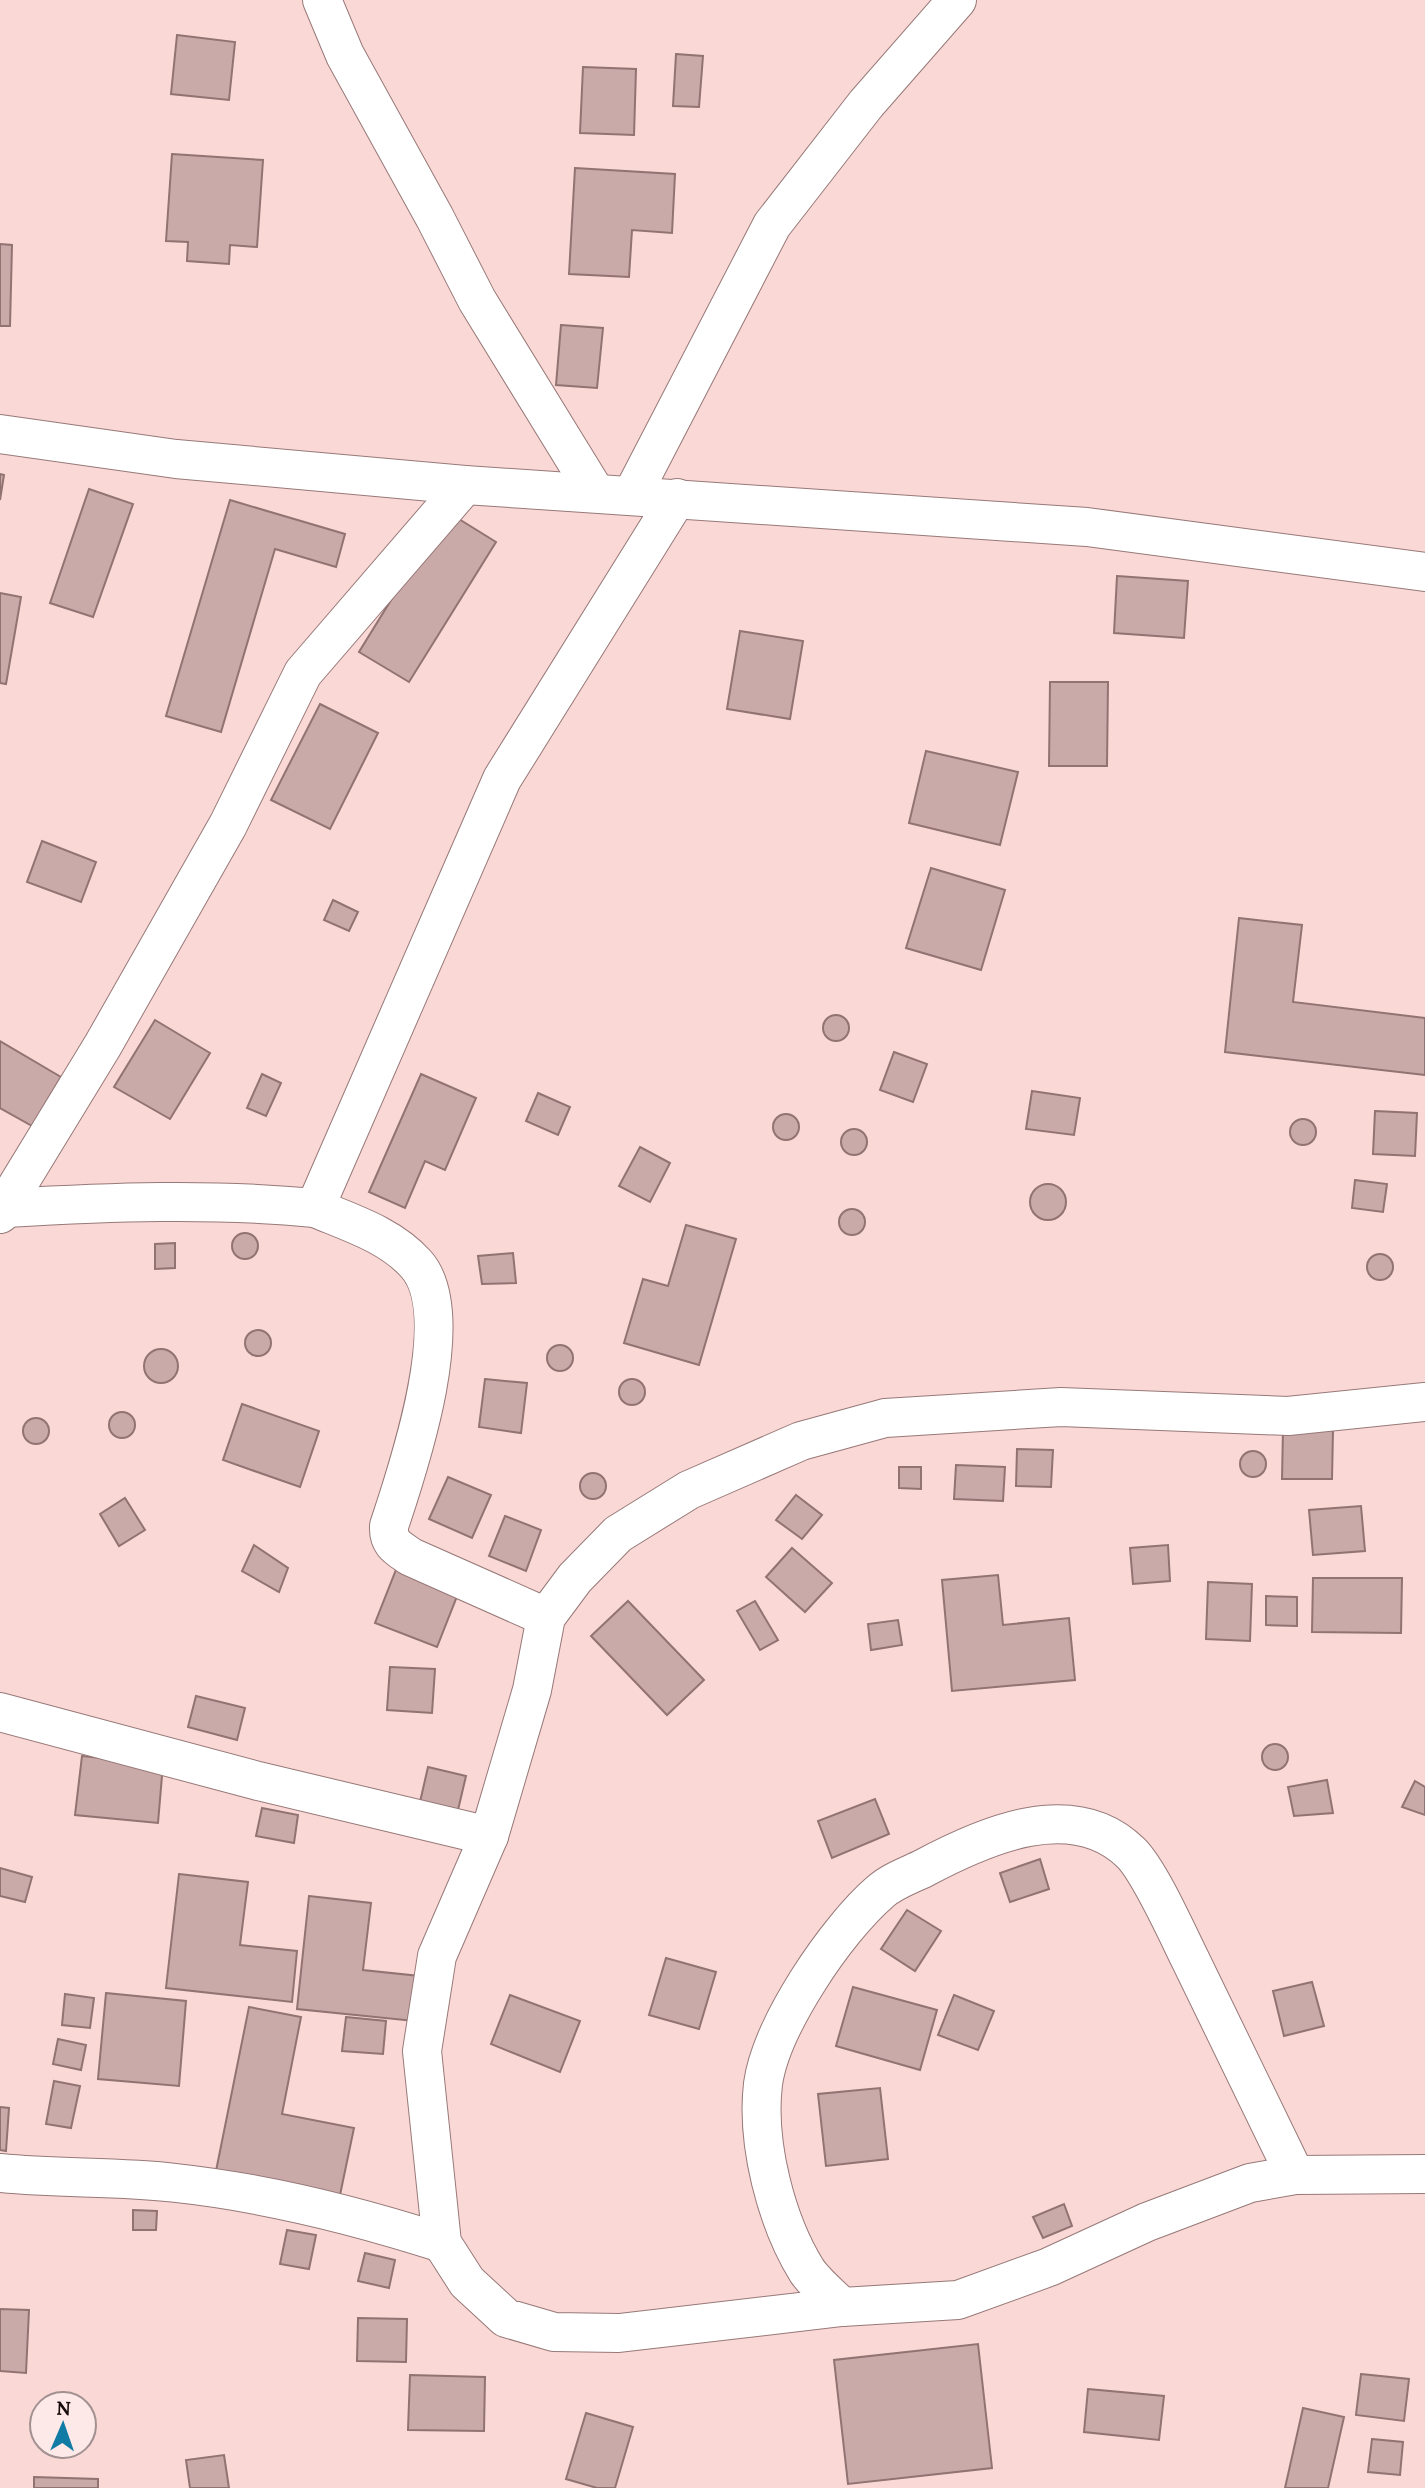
<svg xmlns="http://www.w3.org/2000/svg" width="1425" height="2488" viewBox="0 0 1425 2488" font-family="Lora,serif">
  <style>
    .building { fill: #caaaa9; stroke: #917372; stroke-width: 2 }
    .lines { fill: none; stroke-linecap: round; stroke-linejoin: round }
    .minor-casing { stroke: #977978; stroke-width: 40 }
    .secondary-casing { stroke: #977978; stroke-width: 40 }
    .minor { stroke: #fff; stroke-width: 38 }
    .secondary { stroke: #fff; stroke-width: 38 }
  </style>
  <rect width="100%" height="100%" fill="#f9d8d6"/>
  <!-- building -->
  <g class="building">
    <polygon points="177,35 235,42 229,100 171,94"/>
    <polygon points="676,54 703,56 699,107 673,106"/>
    <polygon points="583,67 636,69 634,135 580,133"/>
    <polygon points="172,154 263,160 257,247 230,245 229,264 187,261 188,242 166,241"/>
    <polygon points="575,168 675,174 672,233 632,230 629,277 569,274"/>
    <polygon points="0,244 12,245 10,326 0,326"/>
    <polygon points="561,325 603,328 597,388 556,385"/>
    <polygon points="0,474 4,475 0,500"/>
    <polygon points="89,489 133,504 93,617 50,603"/>
    <polygon points="230,500 345,534 336,567 275,549 221,732 166,716"/>
    <polygon points="446,511 496,542 409,682 359,652"/>
    <polygon points="1117,576 1188,581 1184,638 1114,633"/>
    <polygon points="0,593 21,597 6,684 0,683"/>
    <polygon points="740,631 803,641 790,719 727,709"/>
    <polygon points="1050,682 1108,682 1107,766 1049,766"/>
    <polygon points="320,704 378,733 330,829 271,800"/>
    <polygon points="926,751 1018,772 1000,845 909,823"/>
    <polygon points="42,841 96,862 81,902 27,882"/>
    <polygon points="931,868 1005,890 981,970 906,948"/>
    <polygon points="333,900 358,912 349,931 324,920"/>
    <polygon points="1239,918 1302,925 1293,1002 1425,1018 1425,1075 1225,1052"/>
    <circle cx="836" cy="1028" r="13"/>
    <polygon points="155,1020 210,1053 170,1119 114,1087"/>
    <polygon points="0,1041 61,1077 32,1126 0,1108"/>
    <polygon points="894,1052 927,1064 913,1102 880,1090"/>
    <polygon points="262,1074 281,1083 266,1116 247,1108"/>
    <polygon points="421,1074 476,1098 445,1170 425,1161 405,1208 369,1192"/>
    <polygon points="1032,1091 1080,1098 1074,1135 1026,1129"/>
    <polygon points="538,1093 570,1107 558,1135 526,1121"/>
    <polygon points="1375,1111 1417,1113 1415,1156 1373,1154"/>
    <circle cx="786" cy="1127" r="13"/>
    <circle cx="1303" cy="1132" r="13"/>
    <circle cx="854" cy="1142" r="13"/>
    <polygon points="640,1147 670,1163 650,1202 619,1186"/>
    <polygon points="1355,1180 1387,1184 1383,1212 1352,1208"/>
    <circle cx="1048" cy="1202" r="18"/>
    <circle cx="852" cy="1222" r="13"/>
    <polygon points="686,1225 736,1239 699,1365 624,1343 643,1279 668,1286"/>
    <circle cx="245" cy="1246" r="13"/>
    <polygon points="175,1243 175,1268 155,1269 155,1244"/>
    <polygon points="513,1253 516,1283 482,1284 478,1256"/>
    <circle cx="1380" cy="1267" r="13"/>
    <circle cx="258" cy="1343" r="13"/>
    <circle cx="560" cy="1358" r="13"/>
    <circle cx="161" cy="1366" r="17"/>
    <polygon points="485,1379 527,1383 521,1433 479,1427"/>
    <circle cx="632" cy="1392" r="13"/>
    <polygon points="242,1404 319,1431 300,1487 223,1460"/>
    <circle cx="122" cy="1425" r="13"/>
    <circle cx="36" cy="1431" r="13"/>
    <polygon points="1283,1429 1333,1430 1332,1479 1282,1479"/>
    <polygon points="1017,1449 1053,1450 1051,1487 1016,1486"/>
    <circle cx="1253" cy="1464" r="13"/>
    <polygon points="956,1465 1005,1467 1003,1501 954,1499"/>
    <polygon points="899,1467 921,1467 921,1489 899,1488"/>
    <circle cx="593" cy="1486" r="13"/>
    <polygon points="448,1477 491,1495 472,1538 429,1519"/>
    <polygon points="796,1495 822,1515 802,1539 776,1520"/>
    <polygon points="125,1498 145,1530 119,1546 100,1514"/>
    <polygon points="1361,1506 1365,1551 1313,1555 1309,1510"/>
    <polygon points="505,1516 541,1530 526,1571 489,1556"/>
    <polygon points="254,1545 288,1568 279,1592 242,1571"/>
    <polygon points="1168,1545 1170,1581 1133,1584 1130,1548"/>
    <polygon points="792,1548 832,1583 805,1612 766,1577"/>
    <polygon points="401,1557 463,1581 437,1647 375,1623"/>
    <polygon points="998,1575 1003,1625 1069,1618 1075,1680 952,1691 942,1580"/>
    <polygon points="1313,1578 1402,1578 1401,1633 1312,1632"/>
    <polygon points="1208,1582 1252,1584 1250,1641 1206,1639"/>
    <polygon points="1266,1596 1297,1597 1297,1626 1266,1625"/>
    <polygon points="628,1601 704,1680 667,1715 591,1636"/>
    <polygon points="755,1601 778,1640 760,1650 737,1611"/>
    <polygon points="898,1620 902,1645 871,1650 868,1624"/>
    <polygon points="390,1667 435,1669 432,1713 387,1710"/>
    <polygon points="196,1696 245,1708 237,1740 188,1727"/>
    <circle cx="1275" cy="1757" r="13"/>
    <polygon points="82,1756 163,1764 158,1823 75,1815"/>
    <polygon points="428,1767 466,1776 458,1810 420,1802"/>
    <polygon points="1327,1780 1333,1813 1294,1816 1288,1787"/>
    <polygon points="1415,1781 1425,1787 1425,1815 1402,1807"/>
    <polygon points="875,1799 889,1834 832,1858 818,1821"/>
    <polygon points="262,1808 298,1815 294,1843 256,1836"/>
    <polygon points="1040,1859 1049,1889 1010,1902 1000,1873"/>
    <polygon points="0,1868 32,1877 25,1902 0,1896"/>
    <polygon points="179,1874 248,1882 240,1945 297,1951 292,2002 166,1988"/>
    <polygon points="309,1896 371,1903 363,1970 429,1977 424,2022 297,2009"/>
    <polygon points="907,1910 941,1931 915,1971 881,1949"/>
    <polygon points="666,1958 716,1972 699,2029 649,2015"/>
    <polygon points="1312,1982 1324,2026 1284,2036 1273,1991"/>
    <polygon points="853,1987 937,2010 920,2070 836,2046"/>
    <polygon points="106,1993 186,2001 179,2086 98,2079"/>
    <polygon points="65,1994 94,1998 90,2028 62,2025"/>
    <polygon points="510,1995 580,2021 560,2072 491,2044"/>
    <polygon points="954,1995 994,2011 978,2050 938,2035"/>
    <polygon points="249,2007 301,2017 282,2114 354,2128 340,2195 216,2171"/>
    <polygon points="346,2017 386,2021 383,2054 342,2051"/>
    <polygon points="58,2039 86,2045 81,2070 53,2064"/>
    <polygon points="54,2081 80,2086 71,2128 46,2124"/>
    <polygon points="880,2088 888,2159 826,2166 818,2094"/>
    <polygon points="0,2107 9,2108 6,2151 0,2150"/>
    <polygon points="1064,2204 1072,2226 1043,2238 1033,2217"/>
    <polygon points="133,2210 157,2211 156,2230 133,2230"/>
    <polygon points="287,2230 316,2235 309,2269 280,2264"/>
    <polygon points="365,2253 395,2260 389,2288 358,2281"/>
    <polygon points="0,2309 29,2310 26,2373 0,2371"/>
    <polygon points="358,2318 407,2319 406,2362 357,2361"/>
    <polygon points="978,2344 992,2468 848,2484 834,2360"/>
    <polygon points="1361,2374 1409,2379 1404,2421 1356,2415"/>
    <polygon points="410,2375 485,2377 484,2431 408,2430"/>
    <polygon points="1088,2389 1164,2396 1159,2440 1084,2432"/>
    <polygon points="1303,2408 1344,2417 1328,2488 1285,2488"/>
    <polygon points="586,2413 633,2427 615,2488 597,2488 566,2479"/>
    <polygon points="1372,2439 1403,2442 1400,2475 1368,2472"/>
    <polygon points="224,2455 229,2488 190,2488 186,2460"/>
    <polygon points="34,2477 98,2479 98,2488 34,2488"/>
  </g>
  <g class="lines">
    <defs>
      <g id="minor">
        <polyline points="322,0 345,55 435,218 477,300 595,492"/>
        <polyline points="632,495 772,225 866,104 957,0"/>
        <path d="M6,1208c104,-6 205,-10 309,0l187,-429 175,-281"/>
        <path d="M315,1208c36,15 75,27 101,56 45,50 -8,205 -27,262 -1,18 9,22 22,31l135,60"/>
        <polyline points="0,1214 103,1045 228,825 303,673 465,485"/>
        <polyline points="1425,1402 1288,1416 1061,1407 885,1418 801,1441 689,1490 618,1534 575,1578 546,1617 532,1690 489,1836 437,1956 422,2051 442,2243 467,2282 506,2318 554,2332 619,2333 842,2307 958,2300 1049,2267 1147,2222 1250,2183 1295,2175 1425,2174"/>
        <polyline points="0,1712 258,1781 489,1836"/>
        <path d="M0,2173c59,6 118,3 176,10 92,10 179,32 266,60"/>
        <path d="M842,2307c-11,-11 -26,-23 -35,-36 -31,-50 -51,-128 -44,-187 8,-58 73,-154 117,-192 12,-11 30,-17 44,-24 60,-32 149,-72 207,-15 19,19 46,80 59,106 35,72 70,144 105,216"/>
      </g>
      <polyline id="secondary" points="0,434 176,459 465,485 1087,527 1425,572"/>
    </defs>
    <!-- minor casing -->
    <use href="#minor" class="minor-casing"/>
    <!-- secondary casing -->
    <use href="#secondary" class="secondary-casing"/>
    <!-- minor -->
    <use href="#minor" class="minor"/>
    <!-- secondary -->
    <use href="#secondary" class="secondary"/>
  </g>
  <!-- north arrow -->
  <g transform="translate(63 2425) rotate(2)"><circle r="33" fill="#fde9e8" stroke="#a19190" stroke-width="2"/>
  <path d="M0-5L12 26L0 18L-12 26Z" fill="#107ca6"/>
  <text y="-10" font-size="19" font-weight="bold" text-anchor="middle" fill="#170c0c">N</text>
  </g>
</svg>
